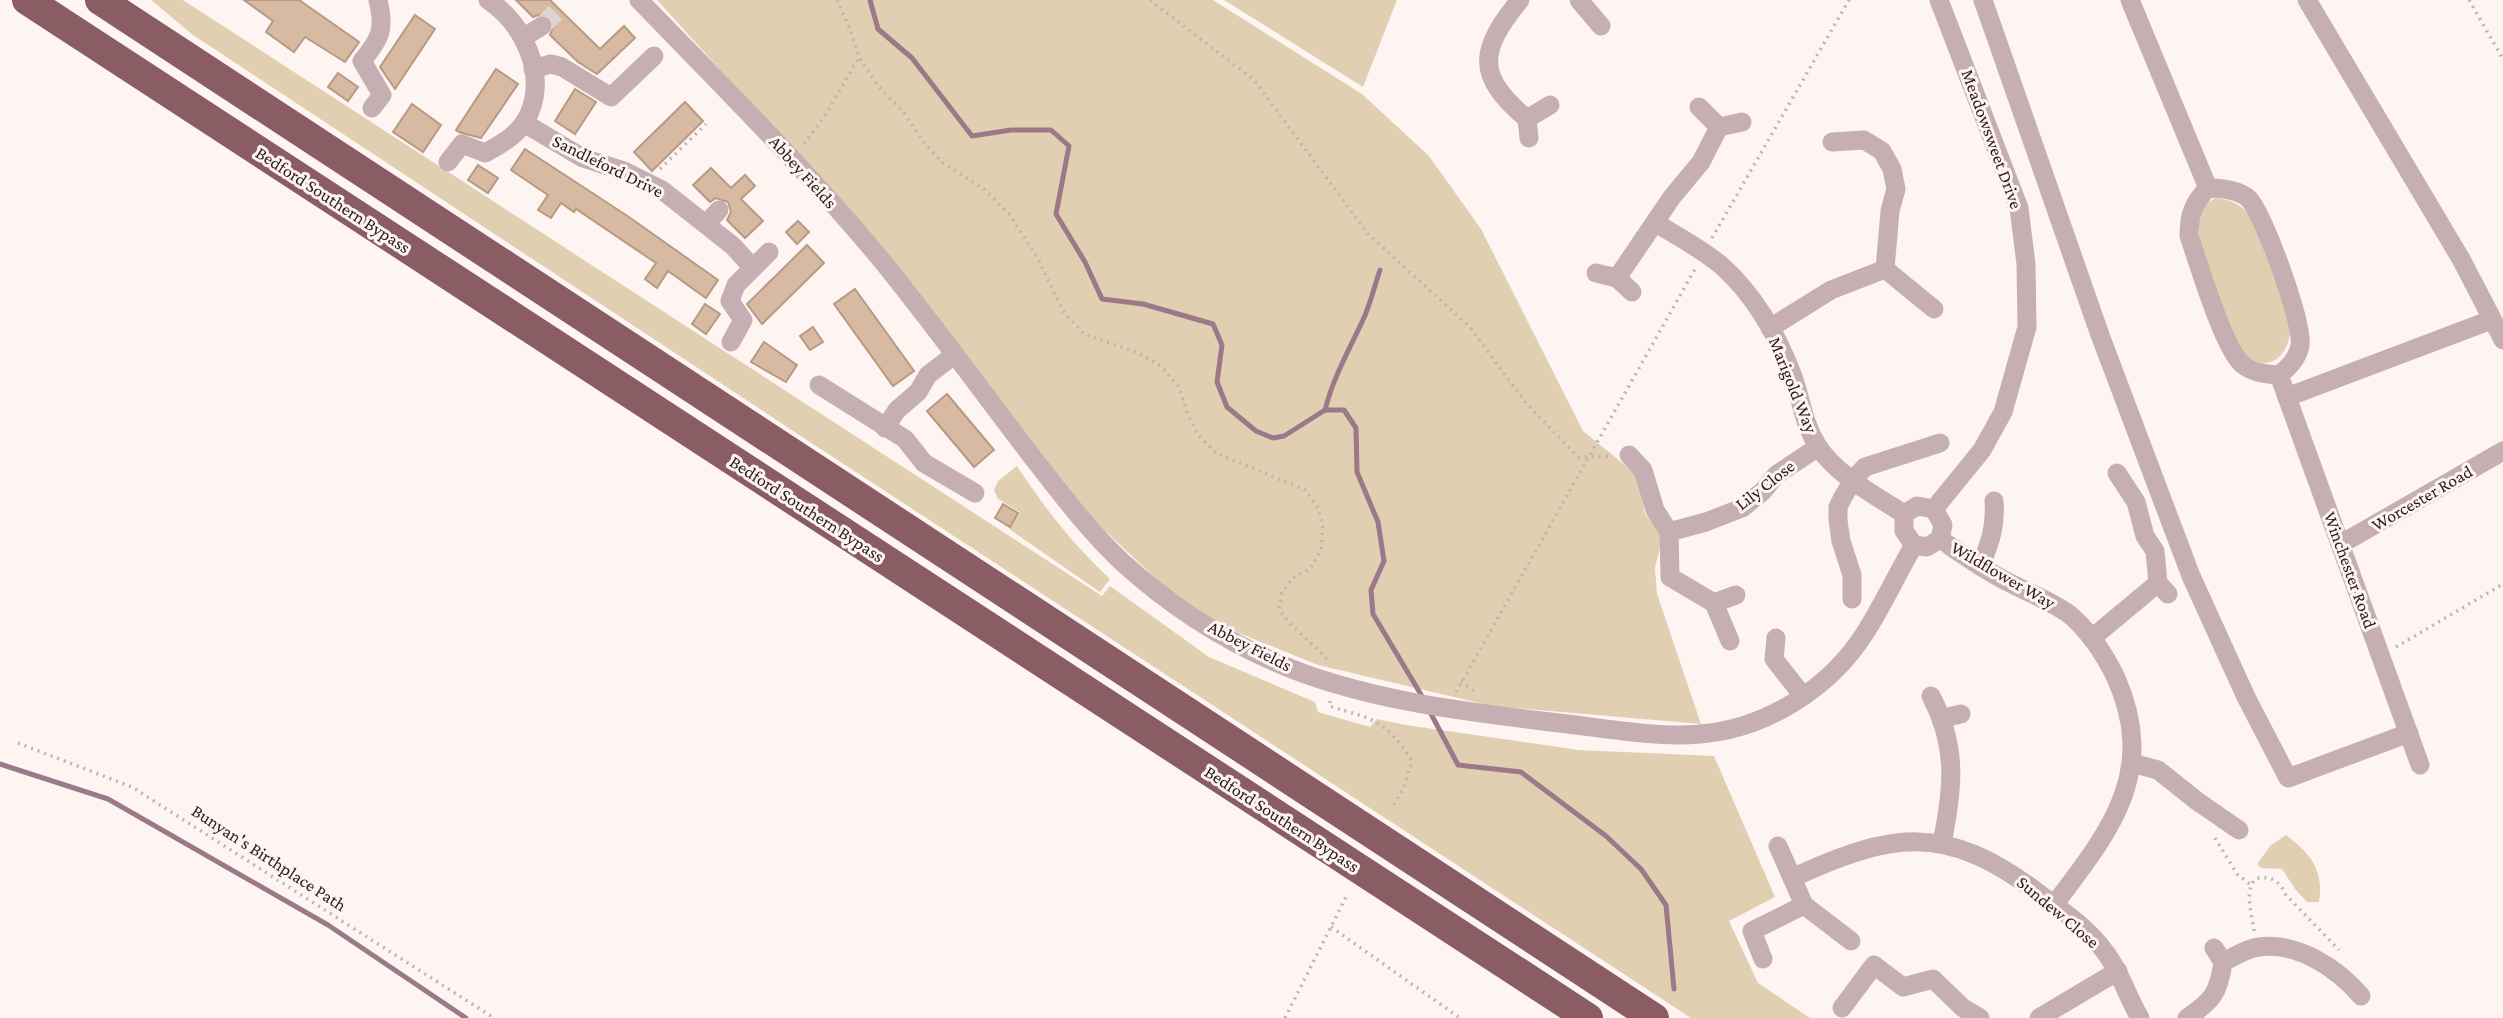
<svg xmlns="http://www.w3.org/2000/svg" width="2503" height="1018" viewBox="0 0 2503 1018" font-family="'Crimson Pro',serif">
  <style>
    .green { fill: #e0d0b1 }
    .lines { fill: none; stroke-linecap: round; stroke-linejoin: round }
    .stream { stroke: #9b7988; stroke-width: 5 }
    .building { fill: #d8baa3; stroke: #b79a84; stroke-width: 2 }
    .minor-tunnel { stroke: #ded4d2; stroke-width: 19; stroke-dasharray: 19 10; stroke-linecap: butt }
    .path { stroke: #beb3b1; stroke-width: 3.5; stroke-dasharray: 2 5; stroke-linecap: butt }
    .minor { stroke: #c6afb2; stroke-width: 19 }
    .highway { stroke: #8a5d64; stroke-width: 30 }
    .labels { text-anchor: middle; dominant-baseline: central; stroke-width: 6; stroke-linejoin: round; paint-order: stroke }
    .street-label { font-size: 18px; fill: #2a1c19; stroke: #fef5f3 }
  </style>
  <rect width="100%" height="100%" fill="#fef5f3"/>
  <!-- green -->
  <g class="green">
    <polygon points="151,0 183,0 1102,596 1110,586 1209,657 1315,702 1318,712 1370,727 1377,719 1406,725 1579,750 1714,756 1775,897 1729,921 1758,983 1810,1018 1691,1018 787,427 193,35"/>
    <polygon points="657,0 1213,0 1362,94 1429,156 1481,229 1583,431 1637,475 1645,514 1663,535 1655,568 1657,594 1701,724 1492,706 1318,665 1224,627 1165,587 1086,513 864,229"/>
    <polygon points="1224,0 1397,0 1363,87"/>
    <path d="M2215,198c15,1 28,7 37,20 5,8 38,98 38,108 2,25 -19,50 -43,30 -4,-3 -7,-9 -11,-13l-36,-97 -2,-22 5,-18z"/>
    <path d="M1017,466c29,44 55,77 93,113l-10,13 -91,-63 11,-17 -22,-13 -4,-9 4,-9z"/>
    <path d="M2286,835c25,19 38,35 33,67h-12l-12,-13 -13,-20 -21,-1 -4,-4 14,-19z"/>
  </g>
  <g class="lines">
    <!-- stream -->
    <g class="stream">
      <polyline points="870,0 878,29 912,58 972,136 1011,130 1051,130 1069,146 1056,214 1085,262 1102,299 1143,304 1213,324 1222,345 1217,382 1227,407 1256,431 1273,438 1284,436 1325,410 1344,410 1356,428 1357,472 1378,522 1384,561 1371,590 1373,614 1423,698"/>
      <path d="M1325,410c8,-32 23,-58 37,-88 8,-16 12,-35 18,-52"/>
      <polyline points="1429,710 1458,765 1521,772 1606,836 1641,869 1666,905 1674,989"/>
      <polyline points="0,764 108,799 328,925 466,1018"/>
    </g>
  </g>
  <!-- building -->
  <g class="building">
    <polygon points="244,0 299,0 359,42 345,62 305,37 294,52 266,32 273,21"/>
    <polygon points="516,0 550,0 600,49 624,26 635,38 597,74 578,62 550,35 554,25 548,16 541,14 533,17"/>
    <polygon points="415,15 435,29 395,89 380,67"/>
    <polygon points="496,69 518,84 481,138 459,132 456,130"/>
    <polygon points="338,73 358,87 348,101 328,87"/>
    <polygon points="575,89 596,102 575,134 555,121"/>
    <polygon points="685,102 703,121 652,171 634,152"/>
    <polygon points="412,104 441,125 423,152 393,132"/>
    <polygon points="525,149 626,215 718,280 706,298 668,271 657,288 645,279 656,263 576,209 574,212 561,203 551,218 538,210 548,195 511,170"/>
    <polygon points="478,165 498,178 488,193 468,180"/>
    <polygon points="711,168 731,188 745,175 755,186 741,199 763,221 745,238 727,220 731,212 728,202 716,198 710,202 693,185"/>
    <polygon points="798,221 809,232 797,244 786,232"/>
    <polygon points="807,245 824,263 762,324 747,304"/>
    <polygon points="855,289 914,371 893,386 834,304"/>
    <polygon points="705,304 720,314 706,334 692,324"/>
    <polygon points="813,327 823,342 810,350 800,336"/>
    <polygon points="764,342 797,365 786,382 751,362"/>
    <polygon points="947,394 994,450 974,467 927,411"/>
    <polygon points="1003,504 1018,513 1010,527 995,518"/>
  </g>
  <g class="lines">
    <!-- minor-tunnel -->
    <polyline class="minor-tunnel" points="542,26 559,9"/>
    <!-- path -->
    <g class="path">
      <path d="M837,0l12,27 10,30 20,30 25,26 21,31 18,19 41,26 26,26 28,44 26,54 20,21 54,19 23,13 18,21 9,28 11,21 17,17 89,37 12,16 6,19 -2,25 -11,19 -18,9 -10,15 -3,16c14,23 32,30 49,52"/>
      <polyline points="1150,0 1254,80 1368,234 1469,326 1526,403 1578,457 1613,456"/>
      <polyline points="2469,0 2503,59"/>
      <polyline points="804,144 826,114 859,57"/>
      <polyline points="660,169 706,124"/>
      <polyline points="1712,238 1849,0"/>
      <polyline points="2396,647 2503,584"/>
      <polyline points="1461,681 1476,693"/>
      <polyline points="1456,692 1695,269"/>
      <path d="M1330,701l-1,5c44,13 57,14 83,55l-9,29 -11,17"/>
      <polyline points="18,743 132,787 494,1018"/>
      <polyline points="2215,838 2237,874 2251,885"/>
      <polyline points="1331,927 1460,1018"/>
      <path d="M2254,931c-2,-17 -10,-39 1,-52 16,-4 24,1 31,16l53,55"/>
      <polyline points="1285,1018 1347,895"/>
    </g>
    <!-- minor -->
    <g class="minor">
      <path d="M639,0c83,86 168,170 244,262 51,63 98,128 147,192 29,37 57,75 92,108 44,40 98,76 153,100 86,38 192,50 284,61 46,5 95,15 141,11 66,-5 130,-46 165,-101 18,-28 32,-59 49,-88"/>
      <path d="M1520,0c-42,51 -44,76 7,119l2,19"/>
      <polyline points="1579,0 1601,26"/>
      <polyline points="1983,0 2100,335 2191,576 2246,697 2288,778 2409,733"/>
      <polyline points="2130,0 2208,188"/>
      <polyline points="2307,0 2461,259 2503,340"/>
      <polyline points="524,37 542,26"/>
      <polyline points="533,69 551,64 562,67 611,97 654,56"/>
      <polyline points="1699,107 1719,127 1742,122"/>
      <path d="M372,108l10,-13 -20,-34c19,-23 23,-32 16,-61"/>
      <polyline points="1527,119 1550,105"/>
      <polyline points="524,123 583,158 624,171 662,190 733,246 753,268"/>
      <polyline points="1832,142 1864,140 1882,151 1892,169 1896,189 1890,211 1885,269"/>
      <path d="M448,162l14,-18 23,9c17,-9 36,-20 44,-39 18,-41 -6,-91 -41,-114"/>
      <path d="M2208,188c13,0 31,2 41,11 15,16 55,126 51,147 -3,13 -11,21 -21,29 -14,-1 -26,-2 -37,-11 -19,-17 -43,-100 -53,-128 0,-21 4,-33 19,-48z"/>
      <path d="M1656,223c22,14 48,27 67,44 30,27 53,66 67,102 11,26 12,52 27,76 19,30 58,50 87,69"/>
      <polyline points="706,224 719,210"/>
      <polyline points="1596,273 1617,278 1632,292"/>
      <polyline points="1617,278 1672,197 1701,162 1719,127"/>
      <polyline points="1770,328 1831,290 1885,269 1934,309"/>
      <polyline points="731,342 743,320 730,301 736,285 769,252"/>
      <polyline points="2279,375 2420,765"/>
      <polyline points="819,385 905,439 924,463 975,493"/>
      <polyline points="2287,397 2491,320"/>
      <polyline points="885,428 897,410 918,392 928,375 954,355"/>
      <polyline points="1629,455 1643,470 1655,510 1669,532 1706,522 1742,508 1763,491 1776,475 1818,447"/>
      <polyline points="2117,473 2136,502 2145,536 2155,551 2158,583 2168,594"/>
      <polygon points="1917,506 1934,509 1943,525 1940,539 1927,547 1914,545 1904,531 1904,514"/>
      <polyline points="1934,509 1982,450 2003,412 2027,327 2026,264 2019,208 1939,0"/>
      <polyline points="1669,532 1670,577 1714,603 1730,641"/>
      <path d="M1940,539c22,15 44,31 68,43 21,11 41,18 61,32 20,17 36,41 47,64 42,95 -6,153 -62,227"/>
      <polyline points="2341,544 2503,451"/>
      <path d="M1980,566c10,-22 16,-40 14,-65"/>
      <polyline points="1852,599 1852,575 1841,541 1838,520 1838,507 1843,497 1853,480 1865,467 1940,443"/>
      <polyline points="1714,603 1736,595"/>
      <polyline points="1776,638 1774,659 1803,696"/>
      <polyline points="2092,638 2158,583"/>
      <path d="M1931,696c27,51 22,93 11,147"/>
      <polyline points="1943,718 1961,714"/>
      <polyline points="2132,763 2158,770 2197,801 2239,830"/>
      <polyline points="1778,846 1804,905 1851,941"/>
      <path d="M1792,878c100,-46 153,-55 245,14 24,18 50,35 68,60 16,20 22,45 35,66"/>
      <polyline points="1763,959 1752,931 1804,905"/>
      <path d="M2223,962c11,-5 24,-14 36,-15 39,-5 78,21 102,49"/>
      <polyline points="1842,1008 1874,965 1903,987 1933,979 1963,1008 1980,1018"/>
      <polyline points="2039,1018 2118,971"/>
      <path d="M2187,1018c25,-17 32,-25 36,-56l-9,-14"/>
    </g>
    <!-- highway -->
    <g class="highway">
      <polyline points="27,0 1588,1018"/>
      <polyline points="100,0 1654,1018"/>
    </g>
  </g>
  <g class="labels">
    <!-- street labels -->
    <g class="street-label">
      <text transform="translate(1992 139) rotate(70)">Meadowsweet Drive</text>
      <text transform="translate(608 166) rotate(26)">Sandleford Drive</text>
      <text transform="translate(803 172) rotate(48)">Abbey Fields</text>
      <text transform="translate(333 200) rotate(33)">Bedford Southern Bypass</text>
      <text transform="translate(1793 385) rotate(68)">Marigold Way</text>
      <text transform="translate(1765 485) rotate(-38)">Lily Close</text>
      <text transform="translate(2422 498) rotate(-30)">Worcester Road</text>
      <text transform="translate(807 509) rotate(33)">Bedford Southern Bypass</text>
      <text transform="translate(2350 570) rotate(70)">Winchester Road</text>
      <text transform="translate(2003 575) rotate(30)">Wildflower Way</text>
      <text transform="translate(1250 646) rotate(27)">Abbey Fields</text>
      <text transform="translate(1282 819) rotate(33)">Bedford Southern Bypass</text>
      <text transform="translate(269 858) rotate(33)">Bunyan's Birthplace Path</text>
      <text transform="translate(2058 912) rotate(40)">Sundew Close</text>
    </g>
  </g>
</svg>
